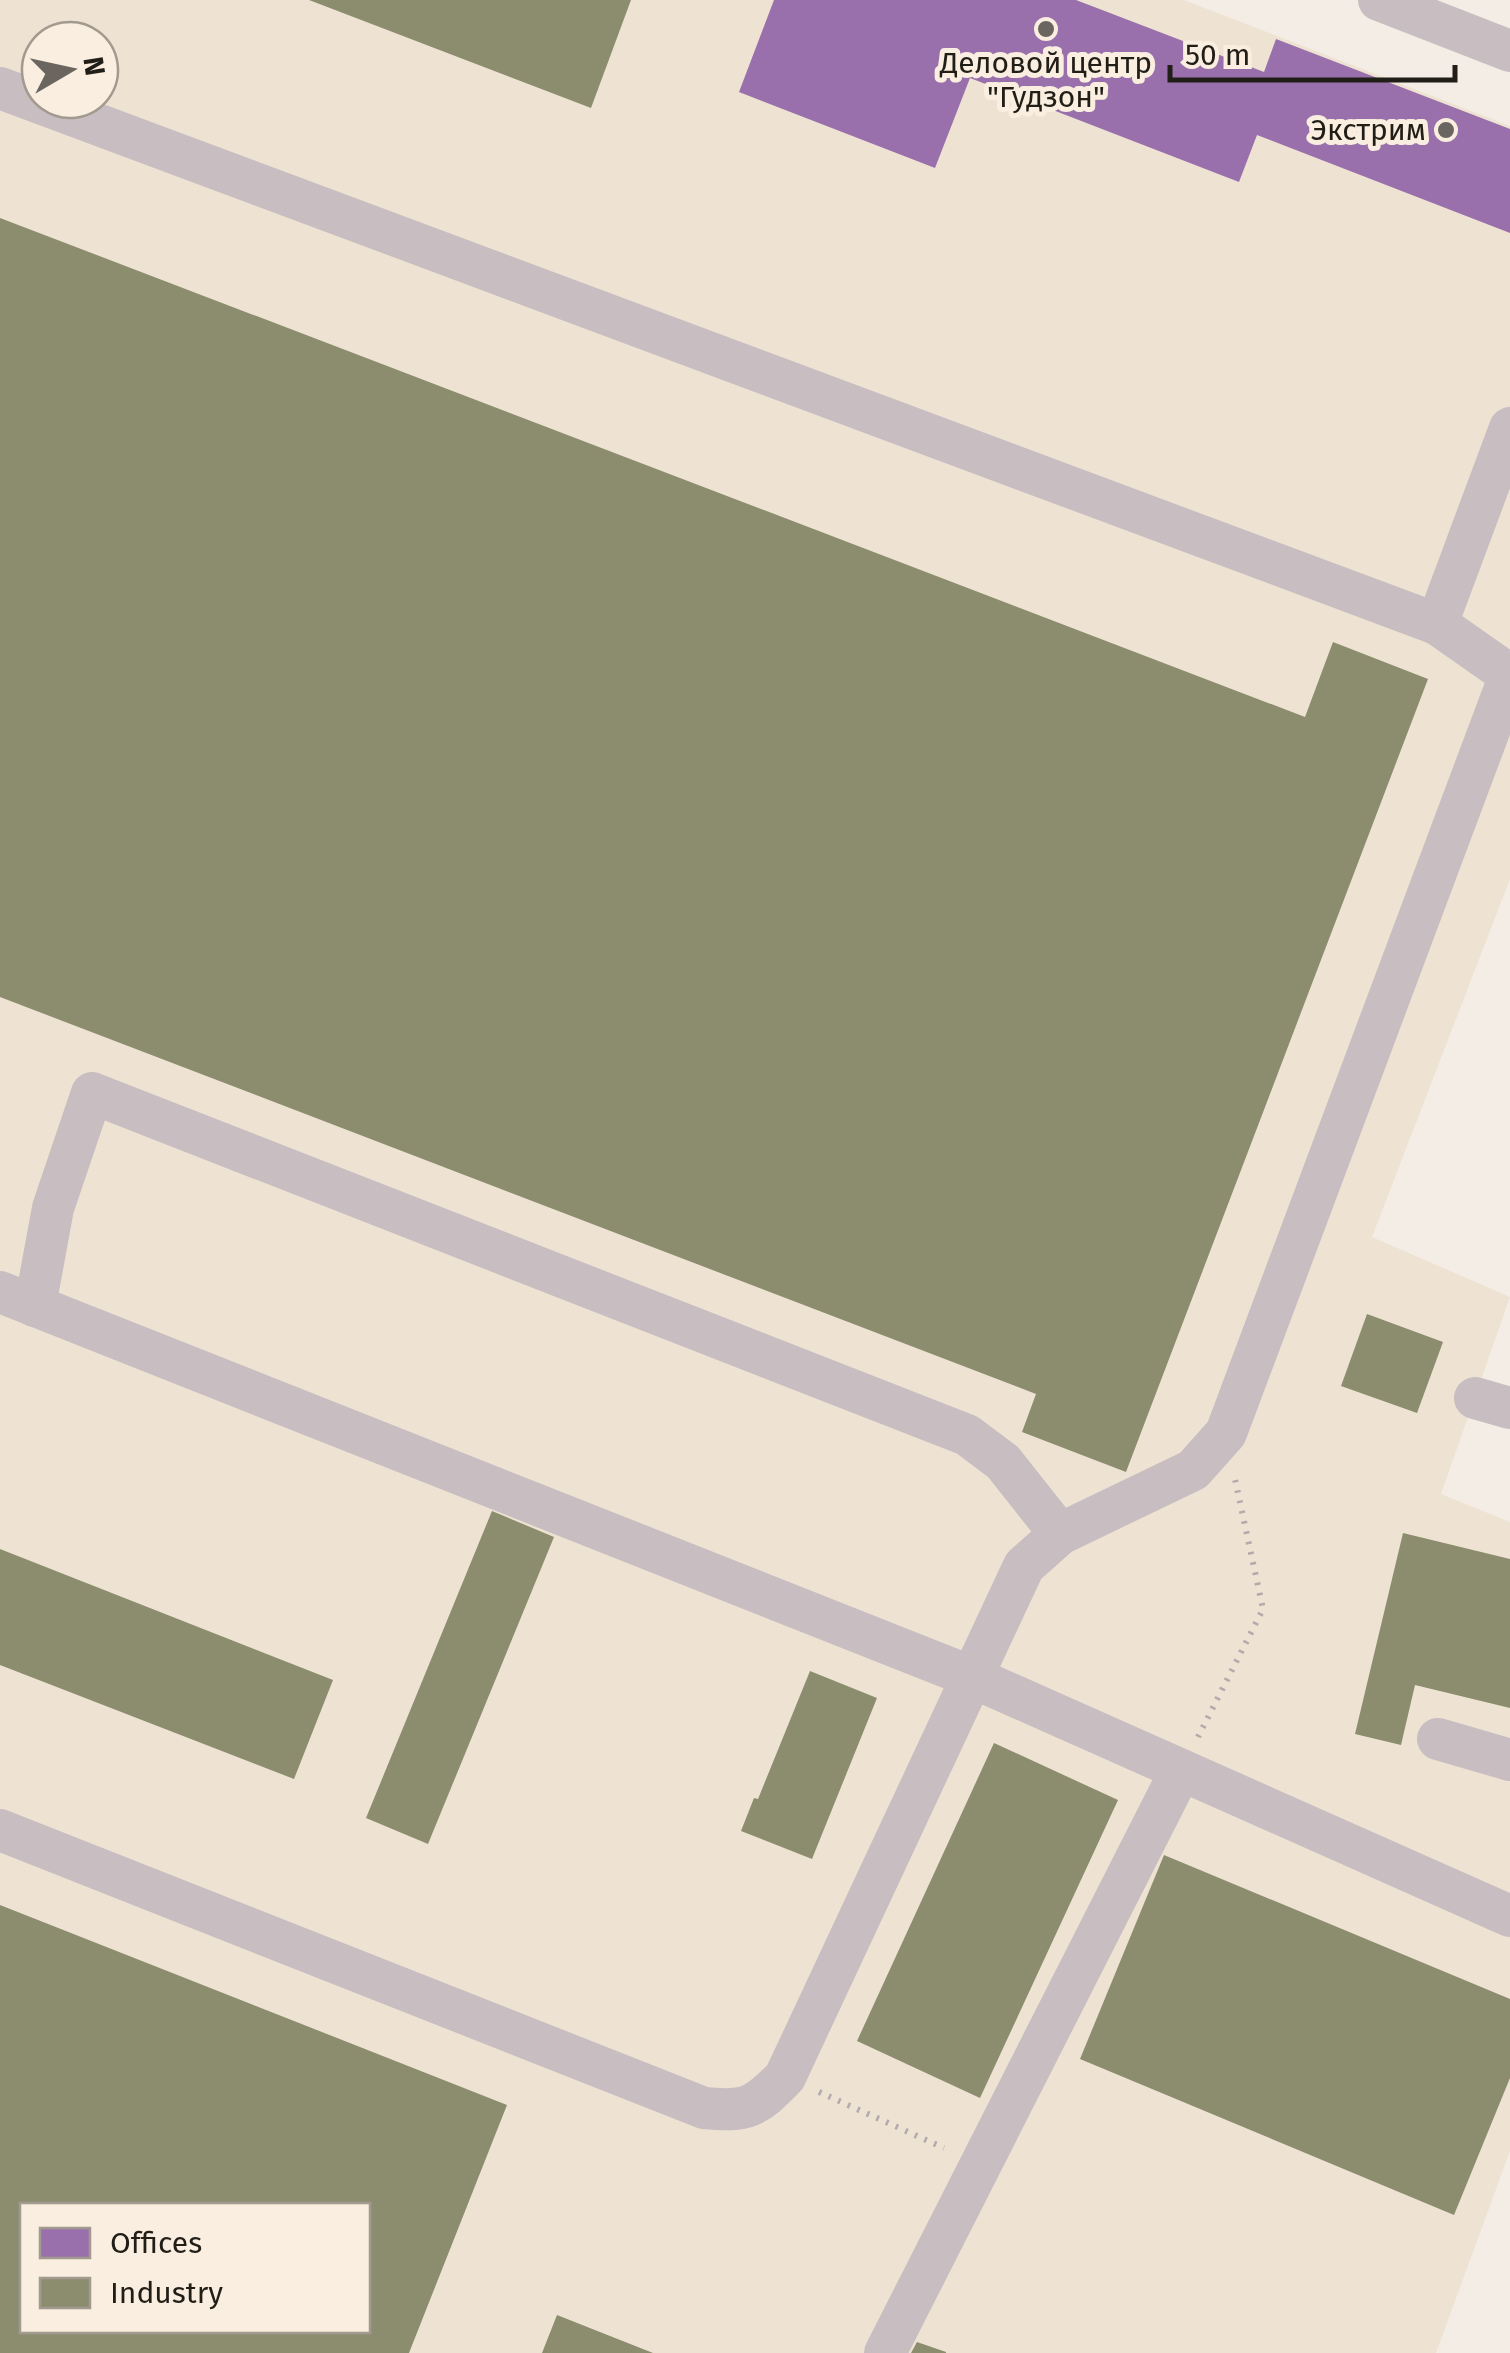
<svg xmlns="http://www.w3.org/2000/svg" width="1510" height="2353" viewBox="0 0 1510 2353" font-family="'Fira Sans',sans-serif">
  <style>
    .built { fill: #eee3d3; fill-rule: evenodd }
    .offices { fill: #9970ab }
    .industry { fill: #8c8c6e; fill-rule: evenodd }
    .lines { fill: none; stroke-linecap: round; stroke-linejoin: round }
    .path { stroke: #b3aaab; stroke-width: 6; stroke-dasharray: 2.5 8; stroke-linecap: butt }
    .minor { stroke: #c8bdc0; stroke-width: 42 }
    .poi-dot { fill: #6a665f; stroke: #f9eedf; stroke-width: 4 }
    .labels { text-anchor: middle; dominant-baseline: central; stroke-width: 10; stroke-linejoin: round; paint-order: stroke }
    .poi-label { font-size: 30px; fill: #211d17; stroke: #f9eedf }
  </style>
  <rect width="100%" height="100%" fill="#f3ede5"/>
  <!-- built -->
  <path class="built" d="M0,0h1184l326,126v753l-138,358 138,60 -69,197 69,28v629l-74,202h-1436zM40,40h60v60h-60zM22,2206h346v124h-346z"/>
  <!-- offices -->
  <polygon class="offices" points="774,0 1076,0 1264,72 1276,39 1510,129 1510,233 1257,135 1239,182 970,78 935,168 739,92"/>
  <!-- industry -->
  <g class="industry">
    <polygon points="309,0 631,0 591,108"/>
    <polygon points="0,218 1305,717 1333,642 1428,679 1126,1472 1022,1432 1036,1394 0,997"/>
    <polygon points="1367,1314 1443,1342 1417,1413 1341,1386"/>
    <polygon points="492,1511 554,1537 428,1844 366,1818"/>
    <polygon points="1403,1533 1510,1559 1510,1708 1415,1685 1401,1745 1355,1734"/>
    <polygon points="0,1549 333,1680 294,1779 0,1665"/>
    <polygon points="810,1671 877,1698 812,1859 741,1831 754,1798 758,1799"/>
    <polygon points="994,1743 1118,1800 980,2098 857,2041"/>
    <polygon points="1164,1855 1510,1999 1510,2078 1454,2215 1080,2059"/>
    <path d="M0,1905l507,200 -98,248h-409zM22,2206h346v124h-346z"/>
    <polygon points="557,2315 653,2353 542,2353"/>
    <polygon points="917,2342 946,2352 946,2353 911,2353"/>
  </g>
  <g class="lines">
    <!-- path -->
    <g class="path">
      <polyline points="1198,1737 1263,1609 1235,1479"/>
      <polyline points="819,2092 944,2148"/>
    </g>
    <!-- minor -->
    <g class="minor">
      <polyline points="1379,0 1510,51"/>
      <polyline points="0,88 1437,624 1510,675"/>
      <polyline points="1437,624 1510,428"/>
      <polyline points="0,1292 972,1677 1510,1916"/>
      <polyline points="35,1306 53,1208 92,1093 967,1435 1003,1462 1060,1534"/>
      <polyline points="1475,1398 1510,1408"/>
      <polyline points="1438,1739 1510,1760"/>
      <path d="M0,1830l704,278c43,4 51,0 81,-31l239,-511 36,-32 133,-64 33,-37 284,-758"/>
      <polyline points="885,2353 1181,1770"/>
    </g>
  </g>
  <!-- markers -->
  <g class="poi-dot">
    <circle cx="1046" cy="29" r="10"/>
    <circle cx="1446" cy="130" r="10"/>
  </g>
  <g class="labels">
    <!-- poi labels -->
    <g class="poi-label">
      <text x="1046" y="63">Деловой центр<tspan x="1046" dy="34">"Гудзон"</tspan></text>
      <text x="1426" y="130" text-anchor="end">Экстрим</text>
    </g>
  </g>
  <!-- legend -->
  <rect x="20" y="2203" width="350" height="130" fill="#f9eedf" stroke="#a39a8f" stroke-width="2.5"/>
  <rect x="40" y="2228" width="50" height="30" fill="#9970ab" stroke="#a39a8f" stroke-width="2.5"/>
  <text x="110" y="2253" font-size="30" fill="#211d17">Offices</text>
  <rect x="40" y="2278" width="50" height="30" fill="#8c8c6e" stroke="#a39a8f" stroke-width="2.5"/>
  <text x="110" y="2303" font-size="30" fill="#211d17">Industry</text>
  <!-- north arrow -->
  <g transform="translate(70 70) rotate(81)"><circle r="48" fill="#f9eedf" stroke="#a39a8f" stroke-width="2.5"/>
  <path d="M0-8L18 38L0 25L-18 38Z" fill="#6a665f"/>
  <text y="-15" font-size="28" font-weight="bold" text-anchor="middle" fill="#211d17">N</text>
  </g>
  <!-- scale -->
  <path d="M1170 65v15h285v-15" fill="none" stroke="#211d17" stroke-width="5"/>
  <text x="1185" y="65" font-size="30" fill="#211d17" stroke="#f9eedf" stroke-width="8" paint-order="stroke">50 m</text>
</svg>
